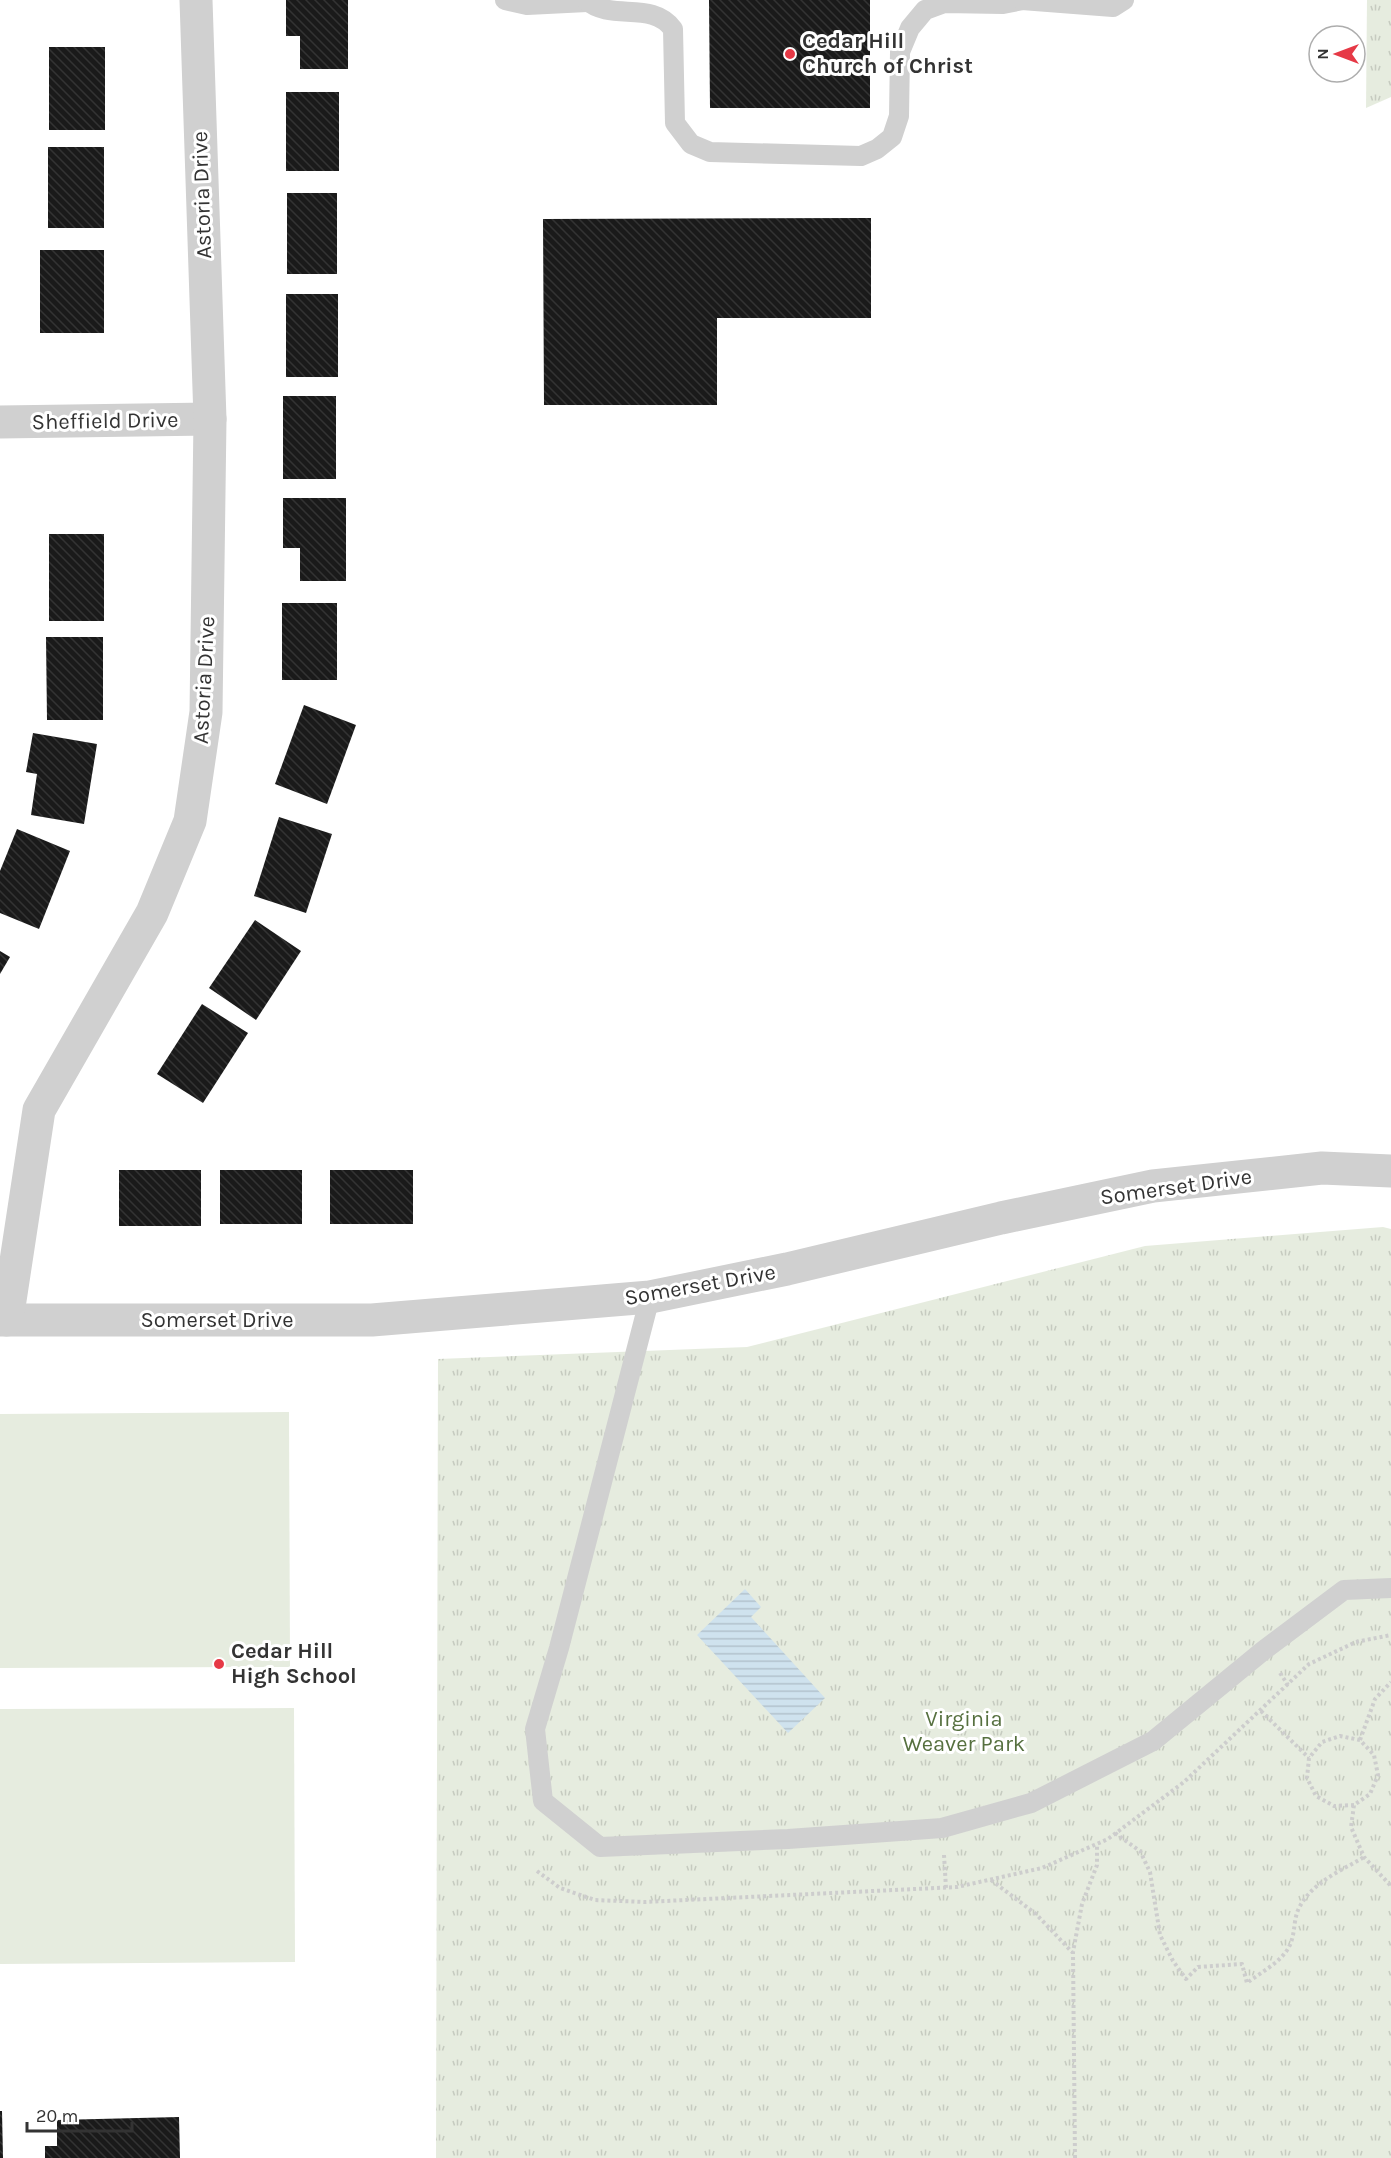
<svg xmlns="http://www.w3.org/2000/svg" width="1391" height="2158" viewBox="0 0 1391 2158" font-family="Karla,sans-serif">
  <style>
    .grass { fill: url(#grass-tufts) }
    .garden { fill: #e6ecdf }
    .water { fill: url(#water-rules) }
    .building { fill: url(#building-back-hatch) }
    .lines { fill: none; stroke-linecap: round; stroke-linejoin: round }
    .path { stroke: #cdcdcd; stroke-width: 4; stroke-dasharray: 3 3; stroke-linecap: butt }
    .lane { stroke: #d0d0d0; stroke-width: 20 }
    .street { stroke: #d0d0d0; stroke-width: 33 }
    .poi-dot { fill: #e63946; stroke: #fff; stroke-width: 2 }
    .labels { text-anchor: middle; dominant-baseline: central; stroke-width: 6; stroke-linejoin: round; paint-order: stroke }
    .poi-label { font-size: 22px; font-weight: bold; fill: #333; stroke: #fff; text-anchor: start }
    .street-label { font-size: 22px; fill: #333; stroke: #fff }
    .park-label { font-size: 22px; fill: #56703f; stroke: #fff }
  </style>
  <defs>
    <pattern id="grass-tufts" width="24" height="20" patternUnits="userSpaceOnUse" patternTransform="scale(1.5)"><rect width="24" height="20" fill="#e6ecdf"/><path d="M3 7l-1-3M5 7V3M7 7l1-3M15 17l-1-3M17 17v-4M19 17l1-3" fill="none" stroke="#c6cbc0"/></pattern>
    <pattern id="water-rules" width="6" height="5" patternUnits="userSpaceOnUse" patternTransform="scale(1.5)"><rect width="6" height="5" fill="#cfe2ee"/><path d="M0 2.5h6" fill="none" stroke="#b2c2cd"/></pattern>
    <pattern id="building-back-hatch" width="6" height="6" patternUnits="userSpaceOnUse" patternTransform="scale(1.5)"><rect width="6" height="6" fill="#1a1a1a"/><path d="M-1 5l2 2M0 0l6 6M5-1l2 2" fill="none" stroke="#333"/></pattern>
  </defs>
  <rect width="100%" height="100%" fill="#fff"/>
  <!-- grass -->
  <g class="grass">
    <polygon points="1367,0 1391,0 1391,97 1366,108"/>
    <polygon points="1383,1227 1391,1229 1391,2158 436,2158 438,1359 747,1347 1145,1246"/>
  </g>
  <!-- garden -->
  <g class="garden">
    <polygon points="289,1412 290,1667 0,1668 0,1414"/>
    <polygon points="294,1708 295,1962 0,1964 0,1709"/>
  </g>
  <!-- water -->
  <polygon class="water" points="745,1589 761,1607 751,1617 825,1698 788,1733 697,1635"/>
  <!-- building -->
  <g class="building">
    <polygon points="286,0 348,0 348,69 300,69 300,36 286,36"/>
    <polygon points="709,0 870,0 870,108 710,108"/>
    <rect x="49" y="47" width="56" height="83"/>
    <rect x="286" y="92" width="53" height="79"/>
    <rect x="48" y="147" width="56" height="81"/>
    <rect x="287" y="193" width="50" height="81"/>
    <polygon points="871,218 871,318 717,318 717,405 544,405 543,219"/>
    <rect x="40" y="250" width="64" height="83"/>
    <rect x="286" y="294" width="52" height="83"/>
    <rect x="283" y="396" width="53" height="83"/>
    <polygon points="283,498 346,498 346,581 300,581 300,548 283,548"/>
    <rect x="49" y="534" width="55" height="87"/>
    <rect x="282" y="603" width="55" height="77"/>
    <polygon points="46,637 103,637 103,720 47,720"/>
    <polygon points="304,705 356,725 327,804 275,784"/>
    <polygon points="33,733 97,744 84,824 31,815 37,774 26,772"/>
    <polygon points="279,817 332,834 306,913 254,896"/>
    <polygon points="17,829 70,851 39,929 0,913 0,871"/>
    <polygon points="255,920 301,951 256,1020 209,988"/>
    <polygon points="0,951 10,957 0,974"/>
    <polygon points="202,1004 248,1033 203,1103 157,1074"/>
    <rect x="119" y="1170" width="82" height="56"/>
    <rect x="220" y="1170" width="82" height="54"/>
    <rect x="330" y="1170" width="83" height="54"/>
    <polygon points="0,2111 2,2111 3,2158 0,2158"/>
    <polygon points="179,2117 180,2158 45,2158 45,2146 57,2146 57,2120"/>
  </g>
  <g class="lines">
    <!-- path -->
    <g class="path">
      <polyline points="1280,1673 1288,1685"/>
      <polyline points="1261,1711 1309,1758"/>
      <polyline points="1360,1740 1375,1699 1391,1682"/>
      <polyline points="1354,1805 1334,1806 1316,1796 1307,1778 1309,1758 1322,1742 1340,1736 1360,1740 1374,1755 1378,1775 1370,1794 1354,1805 1351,1827 1364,1857 1391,1886"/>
      <path d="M1115,1833l25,18 10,21 10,63 13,26 13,18 12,-12 44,-3 5,19c15,-12 40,-23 45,-44 3,-10 2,-21 7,-31 13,-26 42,-37 65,-51"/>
      <polyline points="944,1855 946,1888"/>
      <polyline points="537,1871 560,1888 595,1900 644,1902 957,1887 1042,1868 1108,1839 1184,1782 1309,1664 1356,1642 1391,1635"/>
      <polyline points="991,1880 1036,1914 1072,1952"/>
      <polyline points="1075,2158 1073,1952 1082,1904 1097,1865 1097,1844"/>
    </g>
    <!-- lane -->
    <g class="lane">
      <polyline points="505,0 527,5 587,2"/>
      <path d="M586,0c25,22 66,0 87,29l2,94 16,21 19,8 151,4 16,-7 15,-12 7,-21 1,-64 10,-24 15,-18 19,-7 59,1 20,-4"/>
      <polyline points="1022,0 1113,7 1124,0"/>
      <polyline points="650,1297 559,1648 535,1729 543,1801 600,1847 788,1839 942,1828 1031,1803 1153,1741 1264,1650 1344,1590 1391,1588"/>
    </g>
    <!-- street -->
    <g class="street">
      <polyline points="0,422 210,419"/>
      <polyline points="0,1320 372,1320 650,1297 787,1269 1001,1218 1153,1186 1322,1168 1391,1171"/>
      <polyline points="7,1320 39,1110 152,913 190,821 206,712 210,419 196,0"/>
    </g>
  </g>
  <!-- markers -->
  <g class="poi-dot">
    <circle cx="790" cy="54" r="6"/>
    <circle cx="219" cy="1664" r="6"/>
  </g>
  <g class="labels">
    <!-- poi labels -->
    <g class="poi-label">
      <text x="802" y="41">Cedar Hill<tspan x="802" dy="25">Church of Christ</tspan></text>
      <text x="231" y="1651">Cedar Hill<tspan x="231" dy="25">High School</tspan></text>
    </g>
    <!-- street labels -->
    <g class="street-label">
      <text transform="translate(202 195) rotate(-92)">Astoria Drive</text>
      <text transform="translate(105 421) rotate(-1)">Sheffield Drive</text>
      <text transform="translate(204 680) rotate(-87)">Astoria Drive</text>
      <text transform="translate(1176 1187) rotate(-8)">Somerset Drive</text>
      <text transform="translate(700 1285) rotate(-10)">Somerset Drive</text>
      <text x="217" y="1320">Somerset Drive</text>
    </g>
    <!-- park labels -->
    <g class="park-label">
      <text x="964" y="1719">Virginia<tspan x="964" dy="25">Weaver Park</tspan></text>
    </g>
  </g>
  <!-- north arrow -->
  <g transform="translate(1337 54) rotate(270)"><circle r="28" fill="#ffffff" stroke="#adadad" stroke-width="1.5"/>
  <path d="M0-4.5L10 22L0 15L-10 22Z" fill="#e63946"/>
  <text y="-9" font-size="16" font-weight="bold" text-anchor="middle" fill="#333333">N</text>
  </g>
  <!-- scale -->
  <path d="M27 2122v9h105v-9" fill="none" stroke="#333333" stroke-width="3"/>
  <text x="36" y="2122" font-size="18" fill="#333333" stroke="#ffffff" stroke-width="4.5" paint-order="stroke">20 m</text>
</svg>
